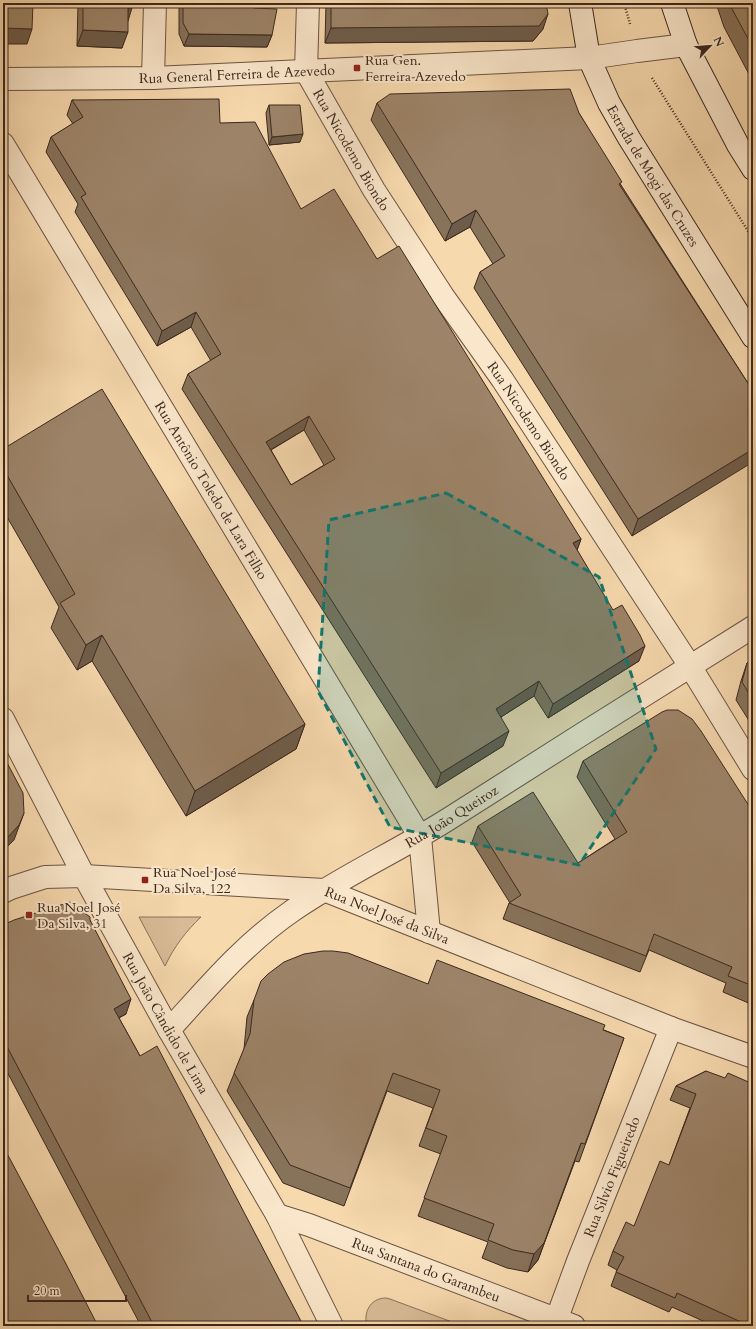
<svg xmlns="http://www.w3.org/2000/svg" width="756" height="1329" viewBox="0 0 756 1329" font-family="Cardo,serif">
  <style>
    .green { fill: #d7bb96; stroke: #8a725a }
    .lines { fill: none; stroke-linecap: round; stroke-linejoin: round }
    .minor-casing { stroke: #6b5443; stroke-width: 24 }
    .secondary-casing { stroke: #3c281f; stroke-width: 24 }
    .path { stroke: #3c281f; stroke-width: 2.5; stroke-dasharray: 1 2; stroke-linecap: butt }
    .minor { stroke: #fae6ca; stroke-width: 22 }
    .secondary { stroke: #fae6ca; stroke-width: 22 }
    .wall { fill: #87725a; stroke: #3c281f; fill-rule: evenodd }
    .shaded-wall { fill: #6e5c4a; stroke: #3c281f }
    .building { fill: #9d8469; stroke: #3c281f; fill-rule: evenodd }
    .marked { fill: #0f766e; fill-opacity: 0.2; stroke: #0f766e; stroke-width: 3; stroke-dasharray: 8 5; stroke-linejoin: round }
    .poi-dot { fill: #8f2418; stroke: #fae6ca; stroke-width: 1.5 }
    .labels { text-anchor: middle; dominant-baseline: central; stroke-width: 4; stroke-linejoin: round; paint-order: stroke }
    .poi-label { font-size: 14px; fill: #3c281f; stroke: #fae6ca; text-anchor: start }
    .street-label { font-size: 14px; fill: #3c281f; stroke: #fae6ca }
  </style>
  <rect width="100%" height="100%" fill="#f7d9ae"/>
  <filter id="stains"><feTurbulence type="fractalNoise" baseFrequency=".005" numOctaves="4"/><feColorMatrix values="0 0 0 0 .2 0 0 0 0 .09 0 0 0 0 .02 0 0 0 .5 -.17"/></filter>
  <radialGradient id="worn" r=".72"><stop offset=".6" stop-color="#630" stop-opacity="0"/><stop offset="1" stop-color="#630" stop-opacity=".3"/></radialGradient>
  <!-- green -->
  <g class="green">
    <path d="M139,917h62c-15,14 -27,30 -36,49z"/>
    <path d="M386,1298l4,1 73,27h-96c-4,-13 3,-28 19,-28z"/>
  </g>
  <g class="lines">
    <defs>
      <g id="minor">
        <path id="s1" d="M308,3l-2,68 68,119 69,106 59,83 188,287 63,103"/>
        <polyline points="153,78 155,3"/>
        <path id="s2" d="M3,79l150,-1 436,-20 48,-7 49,-6"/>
        <path id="s3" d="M3,144l417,693 9,95"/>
        <path id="s4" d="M3,719l81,157 85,154 108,185 55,111"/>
        <path id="s5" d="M3,892l8,-4 34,-11 39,-1 240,14 347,138 82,29"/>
        <path id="s6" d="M169,1030c40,-44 74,-85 123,-119 49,-34 104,-59 155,-91 102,-65 203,-129 306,-193"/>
        <path id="s7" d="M277,1215l32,10 265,101"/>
        <path id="s8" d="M554,1326l24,-65 93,-233"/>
      </g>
      <g id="secondary">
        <path id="s9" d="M580,3l9,55 20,45 20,35 124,199"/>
        <polyline points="672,3 686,45 738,145 753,169"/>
      </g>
    </defs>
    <!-- minor casing -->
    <use href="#minor" class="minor-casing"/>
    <!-- secondary casing -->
    <use href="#secondary" class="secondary-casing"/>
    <!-- path -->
    <g class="path">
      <polyline points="624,3 630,24"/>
      <polyline points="652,78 753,239"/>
    </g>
    <!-- minor -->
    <use href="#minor" class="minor"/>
    <!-- secondary -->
    <use href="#secondary" class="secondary"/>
  </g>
  <!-- wall -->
  <g class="wall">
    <polygon points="78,3 132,3 128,20 122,48 77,46"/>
    <polygon points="179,3 254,3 254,8 272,35 267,47 184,46 179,34"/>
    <polygon points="326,3 546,3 543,29 533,41 325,43"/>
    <polygon points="716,3 753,3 753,80 751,78 724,27"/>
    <path d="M72,100l148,23 81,86 76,50 204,280 -4,11 62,111 -91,57 -14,-22 -33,21 2,29 -67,42 -254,-399 6,-15 23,-13 -20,-34 -34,19 -82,-134 3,-8 -32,-52 5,-15 22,-13 -6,-9zM304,430l20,35 -33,20 -20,-35z"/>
    <polygon points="377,103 579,113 621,185 753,391 632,536 474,288 480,272 493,264 470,227 445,241 371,120"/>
    <polygon points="269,105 300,142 269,145 266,113"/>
    <polygon points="3,449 305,724 296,749 186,816 92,661 77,670 51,628 59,607 3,510"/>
    <polygon points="753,660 753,727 736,700 741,681 747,663"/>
    <polygon points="583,761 753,812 753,1005 723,992 726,983 649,950 640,972 503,919 509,903 510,903 472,842 478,826 578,863 615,839 577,777"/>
    <polygon points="90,920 126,1014 119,1018 140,1056 303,1325 303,1326 141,1326 3,1064 3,925"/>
    <polygon points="428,984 604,1030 624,1038 579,1162 575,1161 538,1260 528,1272 507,1268 482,1258 488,1242 418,1216 441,1154 419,1146 433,1108 387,1091 344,1206 283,1183 227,1091 244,1049 247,1017 254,1000"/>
    <polygon points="706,1071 753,1326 714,1326 672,1307 669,1312 611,1286 617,1270 608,1265 613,1251 634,1226 669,1165 690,1108 670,1100 676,1086"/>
  </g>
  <!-- shaded-wall -->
  <g class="shaded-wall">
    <polygon points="128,8 132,8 127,24"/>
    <polygon points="548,14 543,29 533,41 325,43 331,28"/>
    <polygon points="3,28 32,29 27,44 3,44"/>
    <polygon points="83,30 128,32 122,48 77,46"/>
    <polygon points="189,34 272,35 267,47 184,46"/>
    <polygon points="303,134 300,142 269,145 272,137"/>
    <polygon points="476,210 470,227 445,241 452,224"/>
    <polygon points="196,312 191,327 157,346 162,331"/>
    <polygon points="309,416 304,430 260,456 266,442"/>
    <polygon points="753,449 753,462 632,536 638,519"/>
    <polygon points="581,539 576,553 573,543"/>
    <polygon points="102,635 92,661 77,670 86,645"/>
    <polygon points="645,646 639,661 548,718 553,704"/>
    <polygon points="539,681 534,696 490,724 496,709"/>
    <polygon points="305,724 296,749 186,816 195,791"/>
    <polygon points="509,731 503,746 436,788 441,773"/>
    <polygon points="24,813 14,840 3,851 3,840"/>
    <polygon points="131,999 126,1014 108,1023 114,1009"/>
    <polygon points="581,1143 538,1260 528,1272 534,1254"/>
  </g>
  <!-- building -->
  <g class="building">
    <polygon points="3,3 33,3 32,29 3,28"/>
    <polygon points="83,3 132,3 132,8 128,8 128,32 83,30"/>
    <polygon points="183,3 254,3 254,8 277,9 272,35 189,34 183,23"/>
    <polygon points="331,3 546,3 548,14 539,26 331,28"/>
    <polygon points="730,3 753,3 753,48 731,7"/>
    <polygon points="570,89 579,113 622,182 619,184 753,391 753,449 638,519 480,272 505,256 476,210 452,224 377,103 390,94"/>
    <path d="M219,99l1,24 35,-1 46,87 33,-20 43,70 22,-13 182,293 -8,4 40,67 9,-5 18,30 5,11 -92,58 -14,-23 -43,28 13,22 -68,42 -253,-399 33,-20 -25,-42 -34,19 -81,-134 5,-3 -35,-57 32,-20 -11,-17zM309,416l26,43 -44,26 -25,-43z"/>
    <polygon points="269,105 300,105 303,134 272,137"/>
    <polygon points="102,389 305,724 195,791 102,635 86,645 60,603 75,594 3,468 3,449"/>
    <polygon points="753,660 753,700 742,682 747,663"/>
    <polygon points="667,710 678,710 692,719 701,731 753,812 753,986 728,976 732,967 654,934 646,956 509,903 521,895 478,826 533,792 578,863 627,832 583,761 662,712"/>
    <polygon points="3,755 23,793 24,813 19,825 7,838 3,840"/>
    <polygon points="70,902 90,917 90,920 131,999 114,1009 140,1056 157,1046 303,1325 301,1326 154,1326 3,1039 3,925 14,920"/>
    <polygon points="323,951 333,951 348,953 428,984 437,960 605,1025 603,1030 624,1038 585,1144 581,1143 544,1243 534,1254 513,1250 488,1240 494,1224 424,1198 447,1136 426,1128 440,1090 393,1073 350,1188 290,1165 234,1073 250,1034 254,1000 261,981 268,974 284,962 304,954"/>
    <polygon points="706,1071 725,1078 728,1073 753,1084 753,1326 750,1326 677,1293 675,1298 616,1272 624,1257 613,1251 626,1222 634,1226 660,1161 669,1165 696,1094 676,1086"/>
    <polygon points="3,1146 65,1262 98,1326 3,1326"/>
  </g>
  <!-- marked area -->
  <path class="marked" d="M446,493l153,84 57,172 -77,116 -189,-38 -72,-136 11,-171z"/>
  <!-- markers -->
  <g class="poi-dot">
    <rect x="353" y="64" width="8" height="8" rx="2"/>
    <rect x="141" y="876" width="8" height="8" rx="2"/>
    <rect x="25" y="911" width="8" height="8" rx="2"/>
  </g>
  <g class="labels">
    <!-- poi labels -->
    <g class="poi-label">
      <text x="365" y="60">Rua Gen.<tspan x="365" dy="16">Ferreira Azevedo</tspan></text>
      <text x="153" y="872">Rua Noel José<tspan x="153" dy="16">Da Silva, 122</tspan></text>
      <text x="37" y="907">Rua Noel José<tspan x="37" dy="16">Da Silva, 31</tspan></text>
    </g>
    <!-- street labels -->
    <g class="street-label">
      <text stroke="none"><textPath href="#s2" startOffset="234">Rua General Ferreira de Azevedo</textPath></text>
      <text stroke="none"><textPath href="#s1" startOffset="159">Rua Nicodemo Biondo</textPath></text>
      <text stroke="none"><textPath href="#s9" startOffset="190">Estrada de Mogi das Cruzes</textPath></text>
      <text stroke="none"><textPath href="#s1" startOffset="483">Rua Nicodemo Biondo</textPath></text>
      <text stroke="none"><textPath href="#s3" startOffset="404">Rua Antônio Toledo de Lara Filho</textPath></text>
      <text stroke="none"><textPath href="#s6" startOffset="357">Rua João Queiroz</textPath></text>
      <text stroke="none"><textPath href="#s5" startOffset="392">Rua Noel José da Silva</textPath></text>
      <text stroke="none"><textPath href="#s4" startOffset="345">Rua João Cândido de Lima</textPath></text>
      <text stroke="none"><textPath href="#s8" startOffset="160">Rua Silvio Figueiredo</textPath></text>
      <text stroke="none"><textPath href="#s7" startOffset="159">Rua Santana do Garambeu</textPath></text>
    </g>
  </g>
  <!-- margin -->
  <rect width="756" height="1329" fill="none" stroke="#f7d9ae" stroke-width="16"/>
  <rect x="4" y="4" width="748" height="1321" fill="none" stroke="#3c281f" stroke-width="2"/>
  <rect x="8" y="8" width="740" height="1313" fill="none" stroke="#3c281f"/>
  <!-- north arrow -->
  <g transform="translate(710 46) rotate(64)" stroke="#fae6ca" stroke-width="3" paint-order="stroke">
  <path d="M0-3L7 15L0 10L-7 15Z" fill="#3c281f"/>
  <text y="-6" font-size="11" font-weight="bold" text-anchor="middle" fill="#3c281f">N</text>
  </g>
  <!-- scale -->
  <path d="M28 1295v6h98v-6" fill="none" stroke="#3c281f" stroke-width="2"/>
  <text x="34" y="1295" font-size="12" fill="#3c281f" stroke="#fae6ca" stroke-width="3" paint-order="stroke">20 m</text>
  <rect width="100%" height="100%" filter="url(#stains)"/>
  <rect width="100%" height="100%" fill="url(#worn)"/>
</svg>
